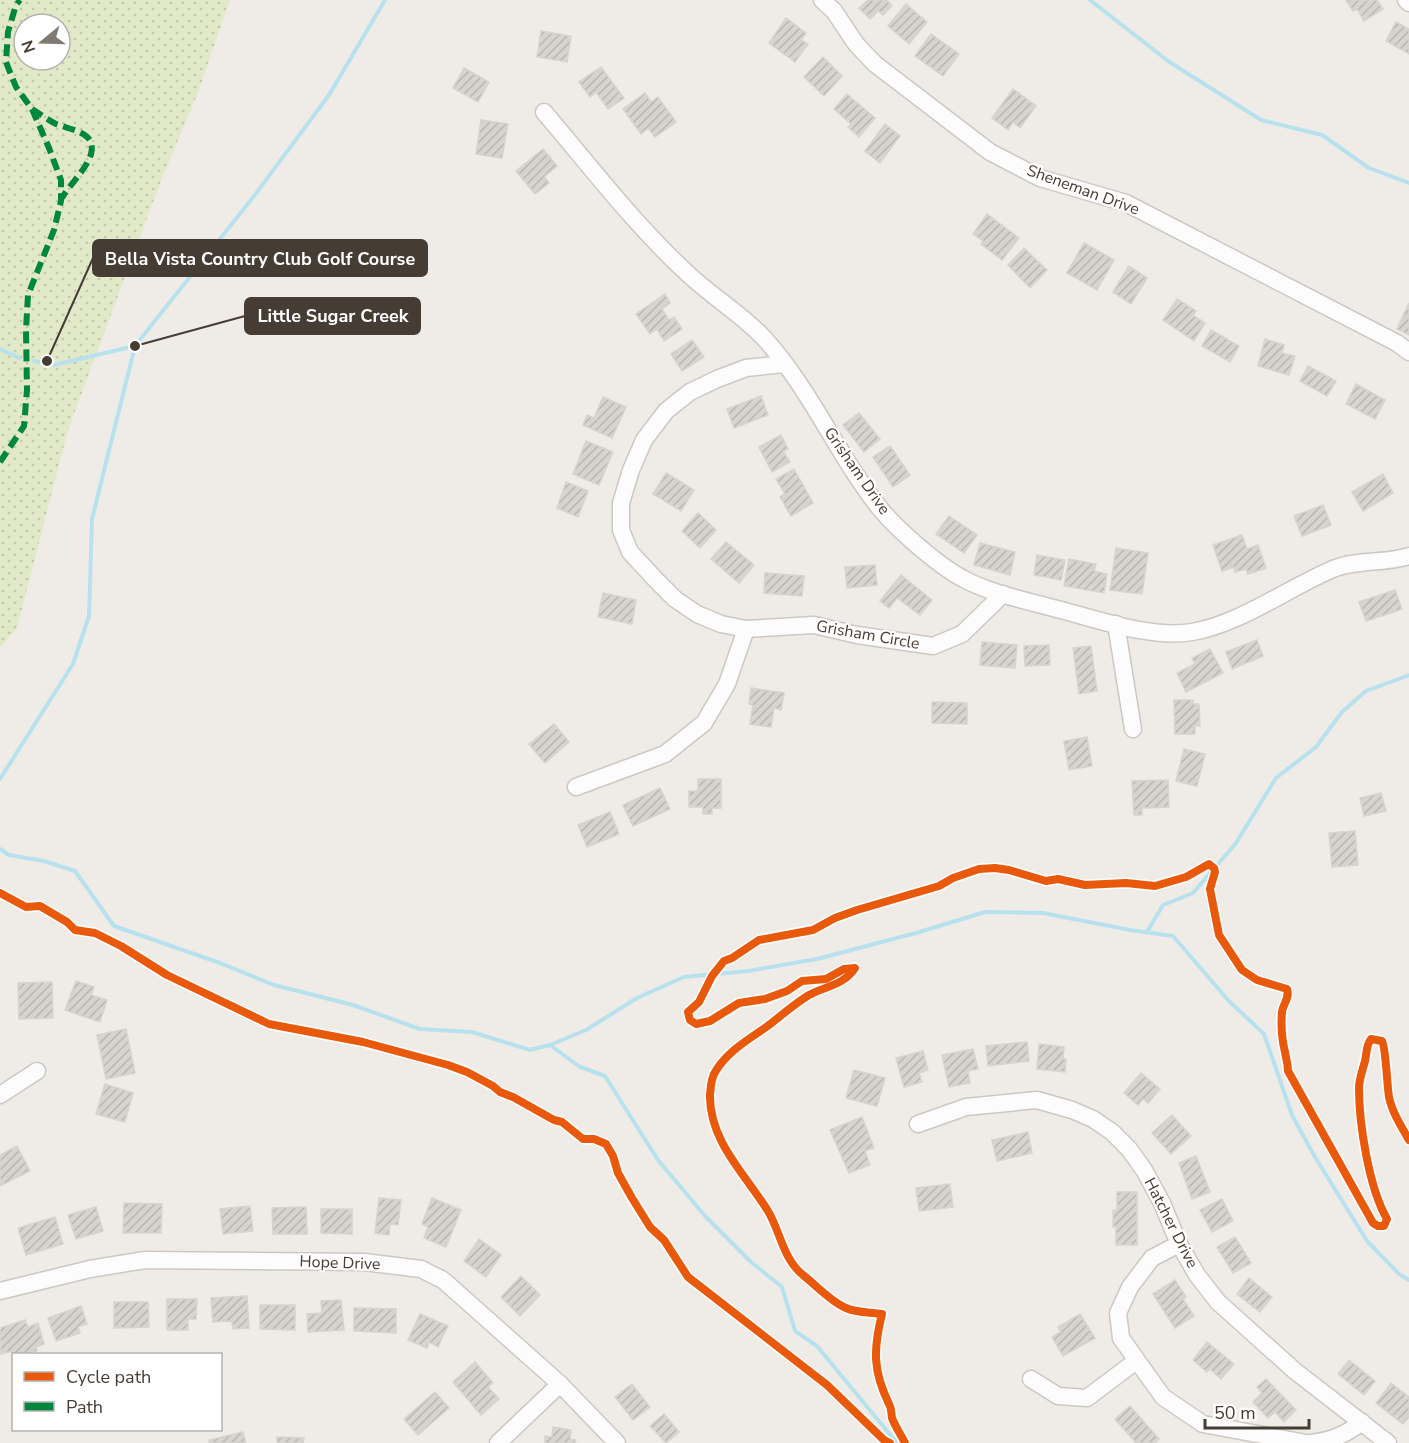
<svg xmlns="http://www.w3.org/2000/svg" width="1409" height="1443" viewBox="0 0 1409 1443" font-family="'Nunito Sans',sans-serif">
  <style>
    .grass { fill: url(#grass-dots); fill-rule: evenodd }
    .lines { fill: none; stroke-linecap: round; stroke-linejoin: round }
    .stream { stroke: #b8e1ee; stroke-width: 4 }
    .building { fill: url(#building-hatch); stroke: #d7d3ce; stroke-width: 1.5 }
    .minor-casing { stroke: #ccc8c4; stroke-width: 19 }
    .minor { stroke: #fdfcfc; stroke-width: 16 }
    .quiet { stroke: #00873e; stroke-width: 6; stroke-dasharray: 12 6; stroke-linecap: butt }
    .cycleway-casing { stroke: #fff; stroke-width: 11 }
    .cycleway { stroke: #e8590c; stroke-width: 8 }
    .labels { text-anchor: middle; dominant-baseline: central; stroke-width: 4.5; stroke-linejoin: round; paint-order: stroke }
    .street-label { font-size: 16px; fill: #453c34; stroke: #fff }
    .leader { fill: none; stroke: #453c34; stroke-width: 2 }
    .callout-dot { fill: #453c34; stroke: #fff; stroke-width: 2 }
    .callout { fill: #453c34; stroke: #453c34; stroke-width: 2 }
    .callout-label { font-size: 18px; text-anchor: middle; font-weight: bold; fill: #fff }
  </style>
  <defs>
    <pattern id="grass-dots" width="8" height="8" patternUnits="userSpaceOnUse" patternTransform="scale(1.5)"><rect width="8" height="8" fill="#e1e9c8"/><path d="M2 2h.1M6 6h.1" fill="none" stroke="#c2c9ac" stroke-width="1.8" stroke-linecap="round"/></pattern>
    <pattern id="building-hatch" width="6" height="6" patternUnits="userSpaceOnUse" patternTransform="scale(1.5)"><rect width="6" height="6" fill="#d7d3cf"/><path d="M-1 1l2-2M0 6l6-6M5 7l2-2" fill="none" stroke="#bab6b2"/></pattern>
  </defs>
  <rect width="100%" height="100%" fill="#efece8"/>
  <!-- grass -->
  <path class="grass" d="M0,0h230l-33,95 -35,83 -94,252 -51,198 -17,20zM24,24h36v36h-36z"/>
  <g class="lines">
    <!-- stream -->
    <g class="stream">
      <polyline points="1090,0 1168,61 1261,120 1322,135 1369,168 1409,183"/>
      <polyline points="0,349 19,358"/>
      <polyline points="34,361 54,365 135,346"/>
      <polyline points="0,779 73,664 89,616 92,519 135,346 254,196 329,95 385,0"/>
      <polyline points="0,849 9,855 44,861 75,871 114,926 220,963 274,985 353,1005 420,1029 472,1032 530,1050 550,1045 586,1030 637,998 684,977 748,971 817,959 916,933 985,912 1043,913 1130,930 1173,936 1228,1000 1264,1034 1292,1115 1315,1157 1367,1241 1399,1274 1409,1280"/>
      <polyline points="1147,932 1163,905 1193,893 1236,843 1276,778 1316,747 1342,712 1366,691 1409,675"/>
      <polyline points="550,1045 580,1067 605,1076 658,1160 705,1216 751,1262 782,1287 795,1331 817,1346 897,1443"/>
    </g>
  </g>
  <!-- building -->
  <g class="building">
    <polygon points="868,0 887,0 892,6 883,15 878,11 870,19 859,8"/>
    <polygon points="1346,0 1377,0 1383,9 1364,21 1357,9 1353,11"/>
    <polygon points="906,4 927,22 909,44 888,26"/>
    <polygon points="786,18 806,33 801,40 808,44 795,62 769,43"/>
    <polygon points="1396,22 1409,29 1409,54 1386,41"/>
    <polygon points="541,31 571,36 567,62 537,57"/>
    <polygon points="931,34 959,54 943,76 915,56"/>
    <polygon points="823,57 842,76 824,96 804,77"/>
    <polygon points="601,67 624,98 608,109 596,92 590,97 579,82"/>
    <polygon points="464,68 489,82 478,102 453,88"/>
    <polygon points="1013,89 1036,106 1020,128 1013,122 1008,130 992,118"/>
    <polygon points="645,93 651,102 658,97 676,122 655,137 648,128 641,134 623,109"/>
    <polygon points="847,94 875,118 859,137 848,127 851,124 834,109"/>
    <polygon points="481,120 508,124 502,158 476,154"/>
    <polygon points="885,124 900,136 880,163 865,151"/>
    <polygon points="543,149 557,166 544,177 549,183 535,194 516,171"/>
    <polygon points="987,214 1019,238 1002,260 981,244 983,241 973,234"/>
    <polygon points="1084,243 1114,260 1097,290 1067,273"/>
    <polygon points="1024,248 1047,270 1030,288 1008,265"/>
    <polygon points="1129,266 1147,278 1131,304 1113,292"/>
    <polygon points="665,294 670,303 662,309 669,320 674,317 682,329 664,341 657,329 650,334 636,314"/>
    <polygon points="1177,299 1196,311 1193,315 1205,323 1194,341 1163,320"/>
    <polygon points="1409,303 1409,335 1397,329"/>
    <polygon points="1211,330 1239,346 1230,362 1202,346"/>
    <polygon points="1265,339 1284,345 1282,353 1295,356 1289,375 1258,366"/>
    <polygon points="692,340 704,357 682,371 671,354"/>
    <polygon points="1308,366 1336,381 1327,396 1300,381"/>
    <polygon points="1356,384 1385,400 1375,419 1346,404"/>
    <polygon points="761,396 768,415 734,428 727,409"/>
    <polygon points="603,397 626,407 612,438 583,425 587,415 594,418"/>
    <polygon points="859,413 880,439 864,452 843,425"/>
    <polygon points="781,435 788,449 783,451 790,462 772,472 759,447"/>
    <polygon points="586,441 613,452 599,485 573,474"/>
    <polygon points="890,446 910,475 893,487 873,457"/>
    <polygon points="794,469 813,503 791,516 780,497 785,494 776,479"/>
    <polygon points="666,473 694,490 681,511 653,494"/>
    <polygon points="1383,474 1393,493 1363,511 1352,492"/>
    <polygon points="566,482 588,491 578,517 557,508"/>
    <polygon points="1323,505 1331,525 1302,536 1294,516"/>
    <polygon points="698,513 716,530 700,548 682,531"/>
    <polygon points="949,516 977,535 964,553 936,534"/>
    <polygon points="1242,535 1247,549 1258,545 1266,568 1248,574 1246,569 1235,572 1234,567 1222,571 1213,545"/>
    <polygon points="726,542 754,565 739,583 711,559"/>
    <polygon points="980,543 1015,552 1010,575 974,565"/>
    <polygon points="1116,548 1148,553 1142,594 1110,590"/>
    <polygon points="1037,555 1065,560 1061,580 1034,575"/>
    <polygon points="1069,559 1096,564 1094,571 1107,574 1104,593 1064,586"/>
    <polygon points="875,565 877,585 847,588 845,567"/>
    <polygon points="765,573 804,576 802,596 764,593"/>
    <polygon points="901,575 932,600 920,615 897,598 889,608 880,601"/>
    <polygon points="1395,590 1402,609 1366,621 1359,602"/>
    <polygon points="603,593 636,600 632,624 598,617"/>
    <polygon points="1257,640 1263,656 1232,669 1226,652"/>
    <polygon points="982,642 1017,645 1015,668 980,665"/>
    <polygon points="1049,645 1050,665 1025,666 1024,646"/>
    <polygon points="1091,646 1097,691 1079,694 1073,648"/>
    <polygon points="1210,649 1223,673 1186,692 1177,673 1195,664 1192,658"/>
    <polygon points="751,688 784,693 781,710 774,708 771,727 750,724 753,705 749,704"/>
    <polygon points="1174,700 1193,700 1193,704 1199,704 1200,726 1195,726 1195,734 1175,734"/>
    <polygon points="932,702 967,703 967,724 932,723"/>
    <polygon points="554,724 569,742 545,763 529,744"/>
    <polygon points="1087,737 1092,766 1069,770 1064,741"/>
    <polygon points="1184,749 1205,754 1197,786 1176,781"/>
    <polygon points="698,779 721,779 721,808 712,808 712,814 703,814 703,807 689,807 689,791 698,791"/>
    <polygon points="1168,780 1169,807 1142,808 1142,815 1134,815 1132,781"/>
    <polygon points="660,788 670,809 633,826 623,805"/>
    <polygon points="1381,793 1386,811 1364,816 1360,798"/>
    <polygon points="610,812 619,834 587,847 578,825"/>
    <polygon points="1355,831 1358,865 1332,867 1329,833"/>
    <polygon points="76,981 94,987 91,995 107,1000 100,1022 65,1010"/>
    <polygon points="52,982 53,1018 19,1019 18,983"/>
    <polygon points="126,1029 135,1073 106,1079 97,1035"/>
    <polygon points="1027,1042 1029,1061 988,1066 986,1046"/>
    <polygon points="1039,1044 1064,1047 1063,1059 1066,1059 1065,1072 1037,1069"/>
    <polygon points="973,1049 978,1069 968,1071 970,1083 949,1087 942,1055"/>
    <polygon points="923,1051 928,1070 919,1073 922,1082 904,1087 896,1058"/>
    <polygon points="854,1070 885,1078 877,1106 846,1098"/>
    <polygon points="1141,1073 1160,1089 1148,1103 1143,1099 1138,1105 1124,1093"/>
    <polygon points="105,1084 133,1093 125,1122 96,1114"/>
    <polygon points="1172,1115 1191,1136 1171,1154 1152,1133"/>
    <polygon points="862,1117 874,1148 865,1151 870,1165 849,1173 830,1130"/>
    <polygon points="1028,1132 1032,1153 997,1161 992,1140"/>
    <polygon points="17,1146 30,1171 0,1186 0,1155"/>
    <polygon points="1196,1156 1210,1192 1192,1199 1179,1163"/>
    <polygon points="950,1184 953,1207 919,1211 916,1188"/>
    <polygon points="1117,1192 1137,1192 1137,1245 1116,1245 1116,1226 1113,1227 1113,1210 1117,1210"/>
    <polygon points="379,1198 401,1200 398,1225 390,1224 389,1235 375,1233"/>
    <polygon points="432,1198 461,1210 446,1247 424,1238 428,1227 422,1224"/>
    <polygon points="1222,1199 1233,1221 1212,1232 1200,1210"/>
    <polygon points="124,1203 162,1204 161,1233 123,1233"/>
    <polygon points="250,1206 253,1231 223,1234 220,1209"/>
    <polygon points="96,1207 103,1231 76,1239 68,1215"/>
    <polygon points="306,1207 307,1234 273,1234 272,1208"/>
    <polygon points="321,1209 352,1209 352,1234 321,1233"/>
    <polygon points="55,1217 63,1244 26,1255 18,1228"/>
    <polygon points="1235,1237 1251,1263 1233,1273 1217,1247"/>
    <polygon points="479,1239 501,1255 486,1277 464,1261"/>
    <polygon points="521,1276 540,1295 520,1316 501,1297"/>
    <polygon points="1249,1278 1272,1297 1260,1312 1237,1294"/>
    <polygon points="1175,1280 1186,1297 1183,1299 1194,1316 1175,1328 1153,1294"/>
    <polygon points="247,1296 249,1328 233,1329 232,1321 213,1322 211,1298"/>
    <polygon points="167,1299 197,1299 196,1319 188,1319 188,1330 167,1330"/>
    <polygon points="341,1300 344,1330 308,1332 307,1314 322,1313 321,1301"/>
    <polygon points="114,1302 148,1302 149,1327 114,1328"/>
    <polygon points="260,1305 295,1305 295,1330 260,1329"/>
    <polygon points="81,1306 87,1324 78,1327 80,1333 56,1341 48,1318"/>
    <polygon points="354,1308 396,1309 396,1333 354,1331"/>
    <polygon points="420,1314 448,1326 438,1347 429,1342 427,1348 408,1340"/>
    <polygon points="1080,1314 1095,1338 1063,1356 1052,1337 1061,1332 1058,1327"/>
    <polygon points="25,1320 28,1327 38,1323 44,1344 36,1347 37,1351 26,1354 14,1355 12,1351 1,1354 0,1328"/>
    <polygon points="1207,1342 1234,1364 1221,1379 1210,1369 1207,1372 1193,1360"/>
    <polygon points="1349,1360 1375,1381 1364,1395 1338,1374"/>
    <polygon points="475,1362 493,1383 488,1387 499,1399 481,1415 453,1382"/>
    <polygon points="1266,1379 1296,1410 1284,1422 1275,1412 1268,1418 1253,1402 1262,1393 1257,1387"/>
    <polygon points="1391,1383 1409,1397 1409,1417 1403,1424 1376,1403"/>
    <polygon points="632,1384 650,1407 633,1420 615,1397"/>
    <polygon points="435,1392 449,1408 418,1435 404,1419"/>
    <polygon points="1130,1406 1159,1439 1155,1443 1136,1443 1115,1419"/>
    <polygon points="664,1414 679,1432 666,1443 650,1426"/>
    <polygon points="553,1427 571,1430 570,1439 576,1440 575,1443 545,1443 545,1436 552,1437"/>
    <polygon points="243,1432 246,1443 209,1443 209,1440"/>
    <polygon points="277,1437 304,1438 303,1443 277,1443"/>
  </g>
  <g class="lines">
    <defs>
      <g id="minor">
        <polyline points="822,0 834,11 856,44 875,64 990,152 1040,178 1126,203 1397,343 1409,352"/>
        <polyline points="1406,0 1409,3"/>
        <path d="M544,112c46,54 90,112 143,161 24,23 53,40 76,64 48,52 75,120 119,174 17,20 57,55 80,67 29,16 63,22 95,31 40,10 93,30 135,23 48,-8 96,-44 141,-63 24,-10 52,-5 76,-13"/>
        <polyline points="784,364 746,368 717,379 690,392 666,411 644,440 631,470 621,503 621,530 630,552 655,579 675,599 697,614 721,624 746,629 814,625 857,635 933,646 962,634 1003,594"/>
        <polyline points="1116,624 1133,729"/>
        <polyline points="576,787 665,754 704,723 727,684 746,629"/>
        <polyline points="0,1095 37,1071"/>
        <polyline points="918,1124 966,1107 1037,1100 1072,1110 1093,1119 1112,1132 1129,1149 1144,1170 1162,1203 1179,1244 1197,1275 1218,1302 1295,1371 1388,1443"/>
        <polyline points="1179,1244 1152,1258 1130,1287 1118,1313 1121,1338 1163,1397 1203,1424 1306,1443"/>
        <polyline points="0,1291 90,1269 145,1260 364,1262 421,1269 443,1280 560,1384 617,1443"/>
        <polyline points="1031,1379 1058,1396 1087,1398 1136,1361"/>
        <polyline points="498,1443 560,1384"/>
        <path d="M1310,1443c21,-2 35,-8 52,-21"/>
      </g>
    </defs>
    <!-- minor casing -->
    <use href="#minor" class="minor-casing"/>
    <!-- minor -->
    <use href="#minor" class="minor"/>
    <!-- quiet -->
    <g class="quiet">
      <path d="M32,109c8,5 16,11 24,15 15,6 41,8 35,30 -5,16 -21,30 -29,44"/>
      <polyline points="0,462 24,426 27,390 26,330 28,295 54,230 61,201 61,180 49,148 32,109 16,87 6,62 8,32 16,5 20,0"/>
    </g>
    <defs>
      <g id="cycleway">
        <polyline points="0,893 26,907 40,906 67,922 75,930 95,933 121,946 167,975 269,1024 363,1042 448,1065 467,1072 493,1086 500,1092 513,1097 554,1120 562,1122 583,1139 594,1139 606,1144 613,1156 618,1173 632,1198 650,1227 664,1240 688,1277 827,1385 884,1440 890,1443"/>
        <path d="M905,1443c-4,-8 -10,-17 -13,-25 -1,-5 0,-9 -3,-14 -16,-33 -16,-54 -7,-90 -12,-2 -25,-1 -36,-6 -16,-7 -29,-22 -43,-33 -20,-16 -23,-44 -35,-64 -22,-36 -59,-70 -58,-116 1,-9 1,-18 7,-26 12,-19 34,-31 52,-44 13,-10 25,-21 40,-30 17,-9 35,-10 46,-27l-11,1 -18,10 -24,2 -15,10 -22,8 -26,4 -29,18 -14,3 -6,-4 -2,-8 11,-10 13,-26 12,-15 8,-3 27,-18 54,-10 22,-12 22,-8 82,-24 14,-8 26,-9 16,-1 14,2 37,11 12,-2 27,6 41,-2 29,3 31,-9 23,-13 5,4 1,4 -5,17 9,46 23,35 15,10 30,9c3,10 -4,14 -5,23 -1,12 0,28 3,40 1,7 3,11 3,19l85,152 5,3h6l3,-7c-18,-31 -28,-95 -28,-131 0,-9 4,-19 6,-27 2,-8 1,-16 6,-22l11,2c4,7 5,45 7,56 3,15 12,29 20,43"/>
      </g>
    </defs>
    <!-- cycleway casing -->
    <use href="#cycleway" class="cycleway-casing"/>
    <!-- cycleway -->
    <use href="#cycleway" class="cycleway"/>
  </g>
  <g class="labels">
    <!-- street labels -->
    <g class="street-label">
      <text transform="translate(1083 190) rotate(20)">Sheneman Drive</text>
      <text transform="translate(857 471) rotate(55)">Grisham Drive</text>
      <text transform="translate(868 635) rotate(10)">Grisham Circle</text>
      <text transform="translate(1171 1223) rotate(63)">Hatcher Drive</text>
      <text transform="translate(340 1263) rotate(2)">Hope Drive</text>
    </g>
  </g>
  <!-- callouts -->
  <path class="leader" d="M47 361L93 258M135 346L245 316"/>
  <g class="callout-dot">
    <circle cx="47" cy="361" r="6"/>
    <circle cx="135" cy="346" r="6"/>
  </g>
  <g class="callout">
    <rect x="93" y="240" width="334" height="36" rx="6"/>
    <rect x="245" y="298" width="175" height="36" rx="6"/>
  </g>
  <g class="callout-label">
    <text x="260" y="265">Bella Vista Country Club Golf Course</text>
    <text x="333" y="322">Little Sugar Creek</text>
  </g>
  <!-- legend -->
  <rect x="12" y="1353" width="210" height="78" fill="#ffffff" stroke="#b5b1ae" stroke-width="1.5"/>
  <rect x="24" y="1372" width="30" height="9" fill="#e8590c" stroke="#b5b1ae" stroke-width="1.5"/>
  <text x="66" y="1383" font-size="18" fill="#453c34">Cycle path</text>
  <rect x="24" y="1402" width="30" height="9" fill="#00873e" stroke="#b5b1ae" stroke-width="1.5"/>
  <text x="66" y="1413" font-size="18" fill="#453c34">Path</text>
  <!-- north arrow -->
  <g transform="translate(42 42) rotate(251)"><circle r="28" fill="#ffffff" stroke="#b5b1ae" stroke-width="1.5"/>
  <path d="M0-4.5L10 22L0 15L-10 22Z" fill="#807a73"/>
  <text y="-9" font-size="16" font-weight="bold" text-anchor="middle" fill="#453c34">N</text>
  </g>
  <!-- scale -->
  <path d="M1205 1419v9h104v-9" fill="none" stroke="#453c34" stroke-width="3"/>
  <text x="1214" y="1419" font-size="18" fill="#453c34" stroke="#ffffff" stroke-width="4.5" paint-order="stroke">50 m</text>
</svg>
